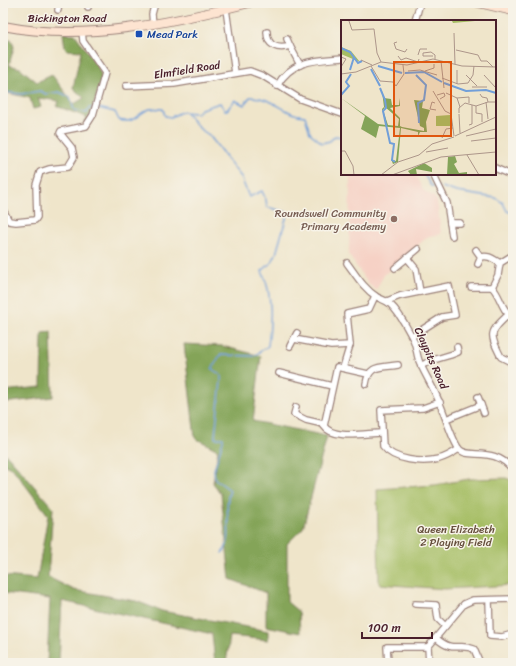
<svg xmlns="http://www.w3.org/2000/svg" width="516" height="666" viewBox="0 0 516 666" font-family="Sriracha,sans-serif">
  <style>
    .built { fill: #f6d1c5 }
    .green { fill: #a5bd63; stroke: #786e47 }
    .forest { fill: #84a459; stroke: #676242 }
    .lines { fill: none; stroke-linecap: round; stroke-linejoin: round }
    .stream { stroke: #719fd9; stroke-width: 1.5 }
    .street-casing { stroke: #9c827a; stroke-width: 8 }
    .secondary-casing { stroke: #9c827a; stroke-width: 10 }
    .street { stroke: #fff; stroke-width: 5.5 }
    .secondary { stroke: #fde4d1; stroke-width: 8 }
    .transit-dot { fill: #1a4fb4; stroke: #f7f3e8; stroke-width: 1.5 }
    .education-dot { fill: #8d6e63; stroke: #f7f3e8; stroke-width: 1.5 }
    .labels { text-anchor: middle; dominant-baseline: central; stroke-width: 3; stroke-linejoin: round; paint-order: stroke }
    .street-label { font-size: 11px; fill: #4a1f2b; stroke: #f7f3e8 }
    .transit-label { font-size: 11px; fill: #164399; stroke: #f7f3e8; text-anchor: start }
    .education-label { font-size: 11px; fill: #785e54; stroke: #f7f3e8; text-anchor: end }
    .park-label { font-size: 11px; fill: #654e3c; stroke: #f7f3e8 }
    .inset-river { fill: none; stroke: #719fd9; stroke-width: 2 }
    .inset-road { fill: none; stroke: #ad968a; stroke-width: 1 }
    .view { fill: #e0560e; fill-opacity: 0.15; stroke: #e0560e; stroke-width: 2 }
    .inset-edge { fill: none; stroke: #4a1f2b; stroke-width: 2 }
  </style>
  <rect width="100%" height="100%" fill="#f7f3e8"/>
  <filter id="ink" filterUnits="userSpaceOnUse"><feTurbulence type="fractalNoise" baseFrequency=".025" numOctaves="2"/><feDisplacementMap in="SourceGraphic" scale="8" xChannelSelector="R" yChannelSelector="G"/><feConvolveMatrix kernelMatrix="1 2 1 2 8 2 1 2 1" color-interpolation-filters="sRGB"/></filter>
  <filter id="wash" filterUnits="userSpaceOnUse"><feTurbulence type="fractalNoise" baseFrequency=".012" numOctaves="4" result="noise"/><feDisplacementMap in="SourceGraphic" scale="16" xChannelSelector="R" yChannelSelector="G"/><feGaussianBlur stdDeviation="0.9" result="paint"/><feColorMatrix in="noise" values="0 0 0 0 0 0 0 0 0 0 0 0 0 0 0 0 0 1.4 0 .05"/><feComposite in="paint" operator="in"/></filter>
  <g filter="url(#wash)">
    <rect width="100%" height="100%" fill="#efe5ca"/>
    <!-- built -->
    <polygon class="built" points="350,174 411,174 417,178 423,190 434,197 437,201 441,234 430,236 424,240 384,275 376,290 368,284 349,255"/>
    <!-- green -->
    <polygon class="green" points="506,478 513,481 513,585 445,589 379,584 377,489 435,485 469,479"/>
    <!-- forest -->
    <g class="forest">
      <polygon points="63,33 75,34 98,67 102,77 91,114 84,123 86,117 56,106 59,101 38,98 41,107 33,109 30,98 3,92 3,40 11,39 14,47 9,65 20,68 37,82 52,75 74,104 84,98 73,88 81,51 67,50 65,48"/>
      <polygon points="51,332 53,397 3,403 3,391 41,387 42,333"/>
      <polygon points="184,344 222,346 261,356 253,421 327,436 303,528 287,544 287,602 299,612 300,633 266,626 266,593 230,579 221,494 213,483 218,450 195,438"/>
      <polygon points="3,453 8,456 53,508 48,577 74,590 136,601 162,611 268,631 268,640 230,636 226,663 215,663 212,634 62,601 59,663 47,663 50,599 3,593 3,576 37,579 48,515 13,469 3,464"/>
    </g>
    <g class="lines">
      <!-- stream -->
      <g class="stream">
        <polyline points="3,92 21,94 40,91 46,94 59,92 70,97 74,110 87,113 89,108 94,108"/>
        <path d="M98,108l17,4 4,8c16,5 19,-8 31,-11 4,-1 9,0 13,0l2,7 6,1 10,-5 16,1 4,-4 19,-6 5,7h2l8,-10 9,5 6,-8c23,-1 34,18 55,19l5,17 12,10 8,-2 5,-5 7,1"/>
        <path d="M186,113l14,16 9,6 19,25 13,17 8,20 13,-6 4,9 1,7 19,5 1,3 -11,39 -4,8 -10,9c11,24 9,50 6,75l-14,10 -34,-1 -8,14 9,6v6l-6,55v2h8v2l-9,30 1,9 15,11c-8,19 6,49 -8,63"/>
        <polyline points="424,174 431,186 438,187"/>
        <polyline points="442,187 456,192 496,198 503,203 507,211 513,213"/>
      </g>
    </g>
  </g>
  <g filter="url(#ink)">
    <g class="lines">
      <defs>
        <g id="street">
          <polyline points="88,7 88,3"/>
          <polyline points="226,9 235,73"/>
          <polyline points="58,10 59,3"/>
          <polyline points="415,21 420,3"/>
          <polyline points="153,25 152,14 155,3"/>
          <path d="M267,32c0,14 11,18 23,14l10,19"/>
          <polyline points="287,39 290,46"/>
          <polyline points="126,86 174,84 250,71 263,76 300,99 342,114"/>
          <path d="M277,86c14,-26 39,-26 65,-28"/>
          <polyline points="495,168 513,176"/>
          <polyline points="433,174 447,203 452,236"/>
          <polyline points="3,210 9,221 16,222 35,220 37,217 36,185 40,172 49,169 68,167 74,157 72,148 60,133 61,131 86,126 93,115 105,73 83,41 82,31"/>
          <polyline points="450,223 460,223"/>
          <path d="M476,250l5,7c8,-2 12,2 19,6"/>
          <polyline points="407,258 416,269 420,292"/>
          <path d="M347,263c9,12 17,26 30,34 5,3 9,3 13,7 10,9 16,22 22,33 5,8 4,18 8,26 6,14 15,27 20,41 5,11 12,36 19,45 9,11 35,-4 54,21"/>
          <polyline points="478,264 481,257"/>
          <polyline points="395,268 418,249"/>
          <path d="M471,287h21c9,9 9,24 21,30"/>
          <polyline points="492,287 498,275 500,263 513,255"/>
          <polyline points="387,301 400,296 449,286 455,315 442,317 412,336"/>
          <path d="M509,314c-20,19 -20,19 -8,43l12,6"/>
          <polyline points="294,339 331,346 350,345"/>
          <polyline points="290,346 297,333"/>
          <path d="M421,366c11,-8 24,-8 37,-14l-1,-5"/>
          <polyline points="343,368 350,345 347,314 369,309 375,296"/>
          <polyline points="279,373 332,386"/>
          <path d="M368,374l-31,-7 -13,59c9,14 42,7 57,7"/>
          <path d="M366,384c3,-20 14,-16 32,-19"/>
          <polyline points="478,397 484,413"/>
          <path d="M440,402l-17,6 -42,2 2,36c11,15 40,17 56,13 7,-2 14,-6 20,-10"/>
          <polyline points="296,407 294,414 306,420 323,424"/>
          <polyline points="446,419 481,405"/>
          <polyline points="489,600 490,636 502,637 513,634"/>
          <polyline points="415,604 436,605 438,619 445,626"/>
          <path d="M436,638c18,16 23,4 38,11l6,14"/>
          <polyline points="388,663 387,647 428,647"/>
          <polyline points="429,663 428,647 464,604 473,600 513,599"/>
        </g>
        <g id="secondary">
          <polyline points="479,3 513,11"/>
          <path d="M3,26c81,16 167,-3 246,-23"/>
        </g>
      </defs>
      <!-- street casing -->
      <use href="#street" class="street-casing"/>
      <!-- secondary casing -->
      <use href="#secondary" class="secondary-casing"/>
      <!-- street -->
      <use href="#street" class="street"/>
      <!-- secondary -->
      <use href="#secondary" class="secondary"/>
    </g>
  </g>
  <!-- markers -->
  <rect class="transit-dot" x="135" y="30" width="8" height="8" rx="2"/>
  <circle class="education-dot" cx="394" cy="219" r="4"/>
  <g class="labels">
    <!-- street labels -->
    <g class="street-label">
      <text x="67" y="18">Bickington Road</text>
      <text transform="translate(187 70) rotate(-9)">Elmfield Road</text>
      <text transform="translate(431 358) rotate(66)">Claypits Road</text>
    </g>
    <!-- transit labels -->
    <g class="transit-label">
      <text x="147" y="34">Mead Park</text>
    </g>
    <!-- education labels -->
    <g class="education-label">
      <text x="386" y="213">Roundswell Community<tspan x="386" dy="13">Primary Academy</tspan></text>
    </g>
    <!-- park labels -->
    <g class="park-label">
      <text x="456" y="529">Queen Elizabeth<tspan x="456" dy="13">2 Playing Field</tspan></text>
    </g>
  </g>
  <!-- overview -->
  <g transform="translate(341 20)">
    <rect width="155" height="155" fill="#efe5ca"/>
    <path d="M87,0h47v1l-22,2 -1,-2zM0,27l10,4 9,11 -19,-8zM109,95l3,11h-17v-10z" fill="#a5bd63"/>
    <path d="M41,71l2,7 7,1 1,6h7l1,-7v8l-10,2 10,10v8l2,1 22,4v-3l-4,-2 -6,-26 9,1 -1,7 8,2 -4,12 1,10h-7l-2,4v-4l-17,-4 -3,34 -5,2 -2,-5 2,-16 -2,16 5,2 4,-33 -21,-2 -3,12 -3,-2 -12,-7 4,-13 -24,-18 37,26 8,1 -4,-16 2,-2zM44,87l14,12 -1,7 -10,-1 -5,-15zM114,136l2,6 -3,2 5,9 8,-1v3h-20l1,-18zM83,143l8,5v4l-16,-3 1,6h-6l-3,-4z" fill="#84a459" fill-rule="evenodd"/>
    <path class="inset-river" d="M0,28l9,4 8,11 4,-2M37,46l24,7M30,49l9,17M9,50l4,-13M64,53l19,-1 18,10M75,55l10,10 -2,15 -6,3 1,20M103,63l22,8 20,-1 10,3M39,68l5,12 1,8 -3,3 7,32 4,1 -2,16 3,2M0,75l8,-9 -3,-4 5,-8"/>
    <path class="inset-road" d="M8,1l3,9 22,-1 3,24 4,9M113,13l1,31M56,22l-3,1 2,6 9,3 2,-3M115,30l22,5 3,6h6l6,6M77,35l2,-6h7M57,36l3,4 5,-2 12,4 1,-3M92,36h-10v-3l8,-1 4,3v4M0,37l5,2 -5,8M20,40l11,5M100,41l3,27M30,46l9,15 13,1 3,4 8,-12 -1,-9M79,50l17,5M116,50v14M67,51l12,-1M84,51l9,-3v-4M0,54l15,-2 25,-10 26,3 26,-6 29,7 34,1M125,55l11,11M143,55l12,13M101,58l16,6 10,-1 5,-8 1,-9M131,67h15M92,71l12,20 6,3 3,22M105,73l11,5M139,74l2,3 5,1 1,4M96,75l7,-2 1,3 -5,3M145,82l2,17M94,83l-3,-1 -2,7 6,1M135,86v7l6,1v8M135,86l12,-4h8M119,87l-3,-9 12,-1v6M118,93v-5l6,-5 11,3M118,94l1,19M128,105l3,-1v-19M114,116l41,-19M125,116l30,-7M101,118l4,-9 7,-1M130,121l25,-3M0,131h4l8,15 1,9M85,132l22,-4M126,135l12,20M40,155l17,-13 21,-7 13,-11 22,-7M51,155l49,-18 55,-5"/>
    <path class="view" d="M53,42h57v74h-57z"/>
    <rect width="155" height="155" class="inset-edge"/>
  </g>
  <!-- margin -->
  <rect width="516" height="666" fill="none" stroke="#f7f3e8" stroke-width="16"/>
  <!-- scale -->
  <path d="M362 632v6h70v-6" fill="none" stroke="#4a1f2b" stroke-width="2"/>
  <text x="368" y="632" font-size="12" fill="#4a1f2b" stroke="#f7f3e8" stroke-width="3" paint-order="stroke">100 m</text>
</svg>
